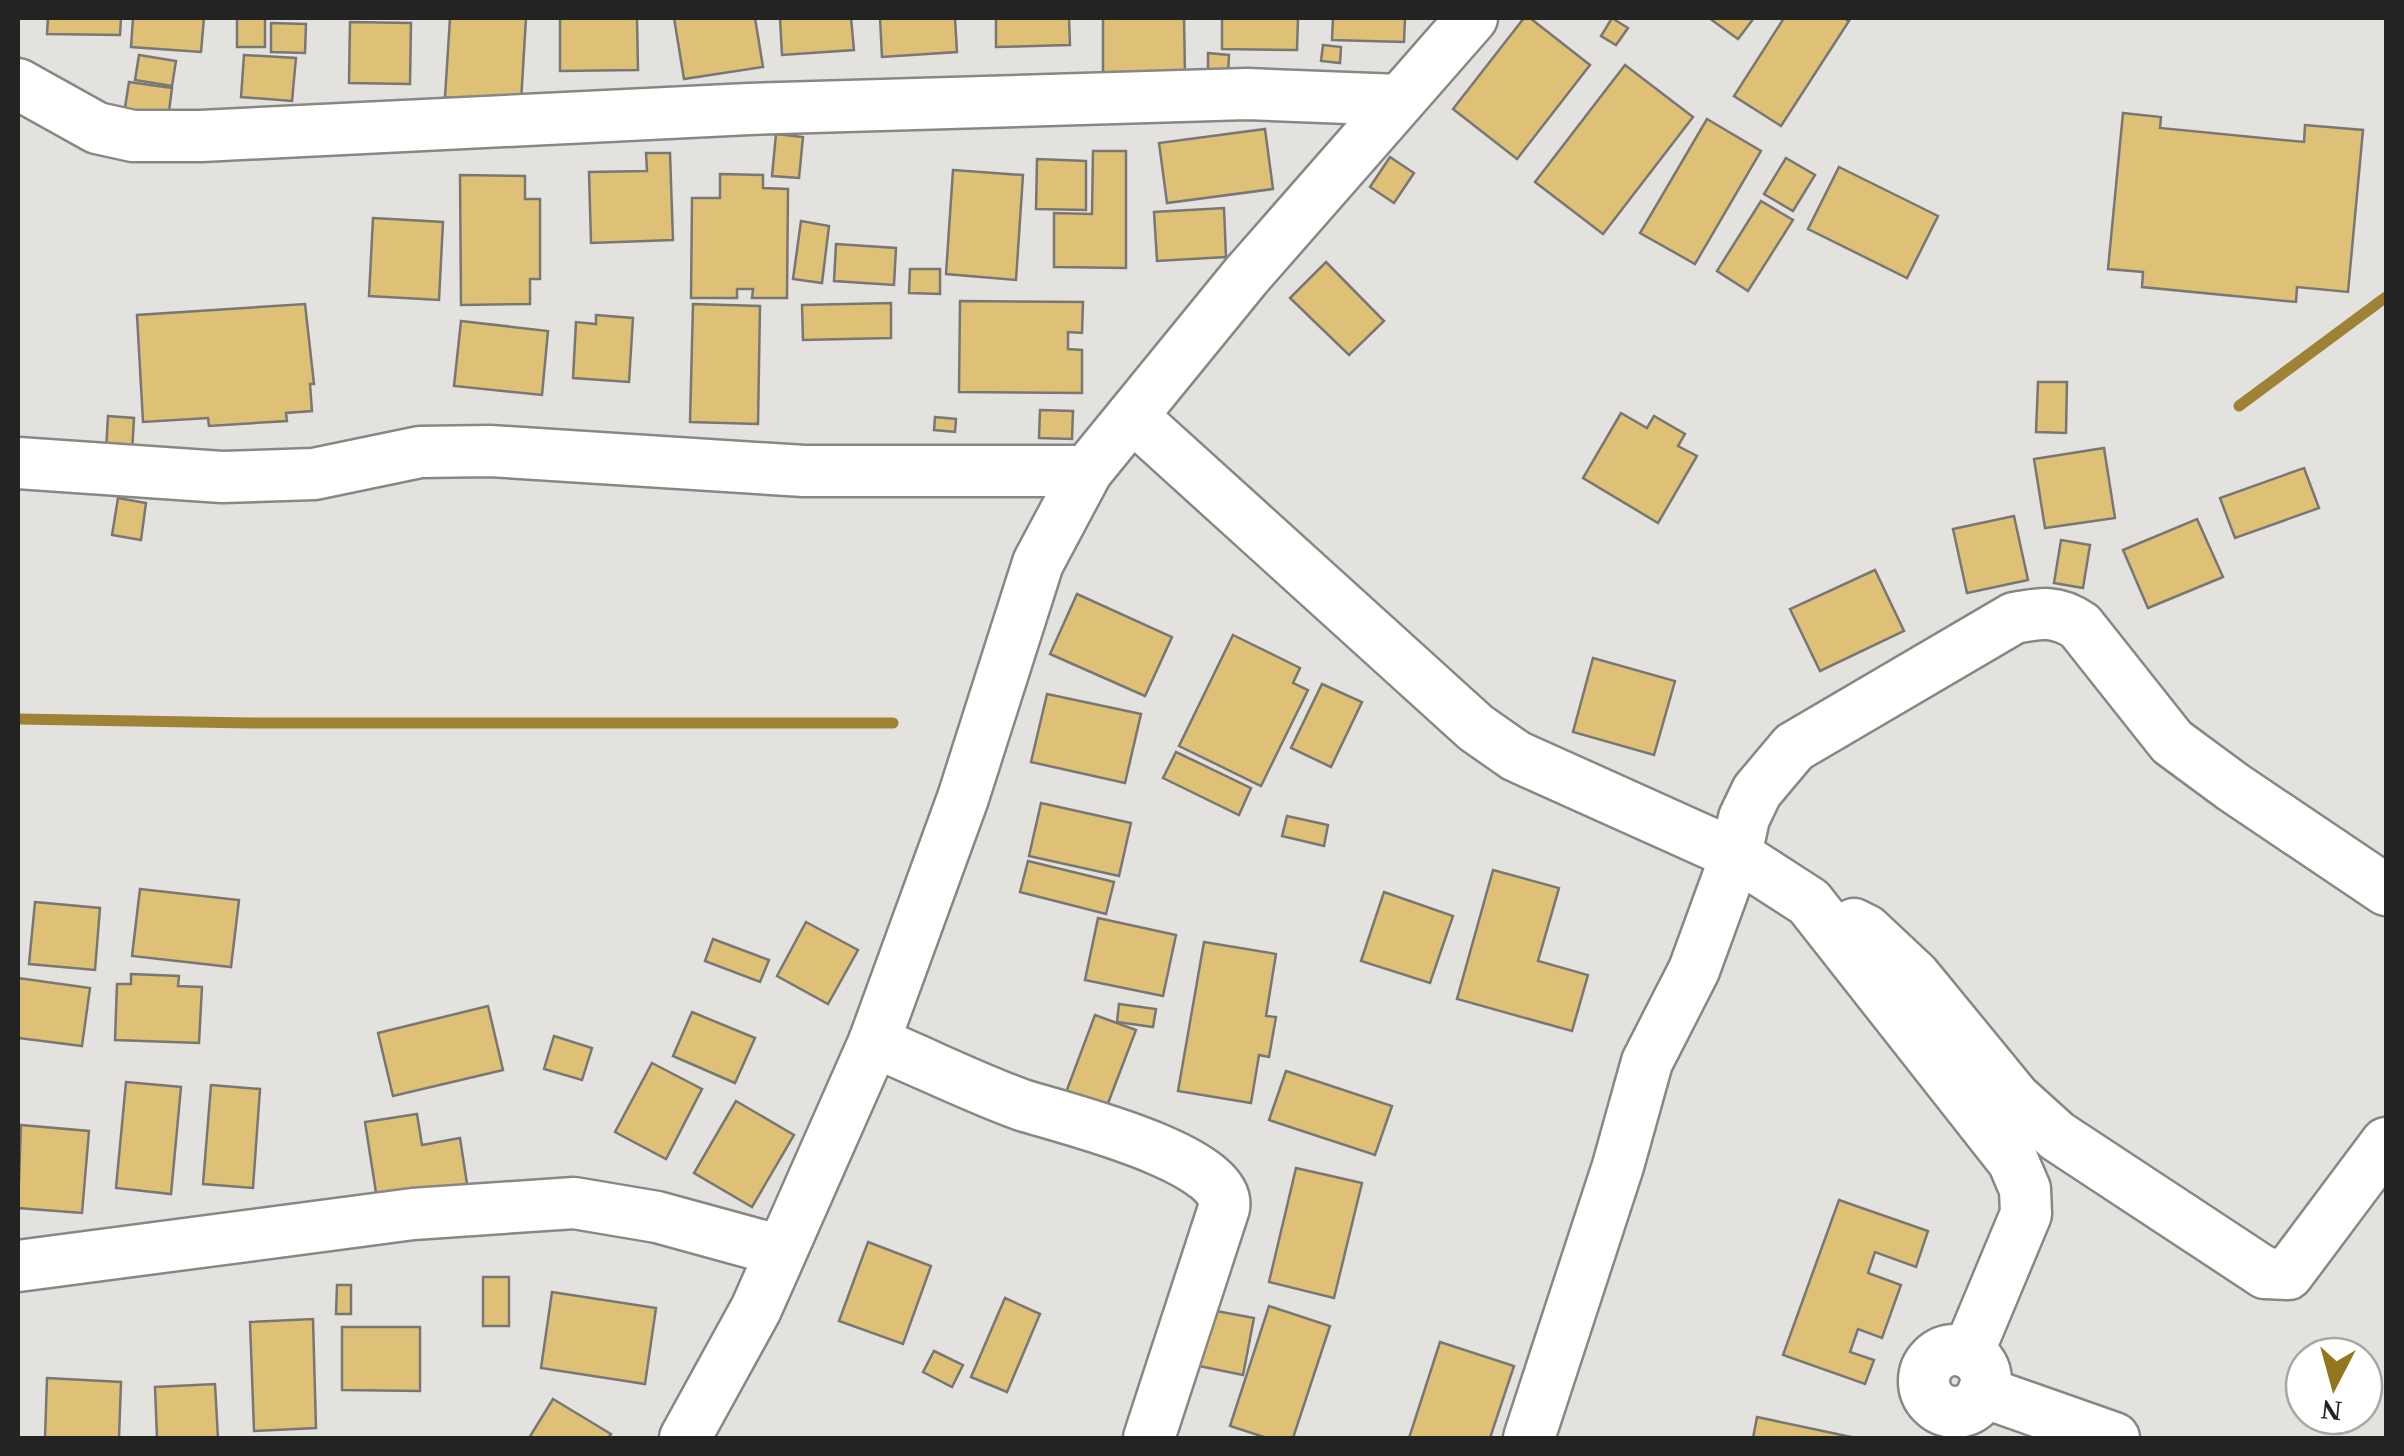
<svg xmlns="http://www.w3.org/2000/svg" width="2404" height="1456" viewBox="0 0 2404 1456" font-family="Georgia,serif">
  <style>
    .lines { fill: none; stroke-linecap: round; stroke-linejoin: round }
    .stream { stroke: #9e8337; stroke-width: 11 }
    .building { fill: #dec176; stroke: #797774; stroke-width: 2.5 }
    .minor-casing { stroke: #898783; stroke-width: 55 }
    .minor { stroke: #fff; stroke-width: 50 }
  </style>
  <rect width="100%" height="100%" fill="#e4e2de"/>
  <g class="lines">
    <!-- stream -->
    <g class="stream">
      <polyline points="2239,406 2386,297"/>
      <polyline points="18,719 251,723 893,723"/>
    </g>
  </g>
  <!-- building -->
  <g class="building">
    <polygon points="48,18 121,18 120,35 47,34"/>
    <polygon points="133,18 204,18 201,52 131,47"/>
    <rect x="237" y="18" width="28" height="29"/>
    <polygon points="450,18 526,18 521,102 445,97"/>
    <polygon points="560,18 637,18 638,70 560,71"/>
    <polygon points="674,18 755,18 763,67 684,79"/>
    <polygon points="780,18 851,18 854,50 782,55"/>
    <polygon points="880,18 955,18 957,52 882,57"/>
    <polygon points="996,18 1069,18 1070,45 996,47"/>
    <polygon points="1103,18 1184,18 1185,73 1103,74"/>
    <polygon points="1222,18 1298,18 1297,50 1222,49"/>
    <polygon points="1333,18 1405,18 1404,42 1332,40"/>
    <polygon points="1524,18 1530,18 1590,65 1517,159 1453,109"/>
    <polygon points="1612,18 1628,28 1616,45 1601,36"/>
    <polygon points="1709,18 1754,18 1738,39"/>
    <polygon points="1784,18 1843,18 1849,21 1781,126 1734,96"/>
    <polygon points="350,22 411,23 410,84 349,83"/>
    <polygon points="271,23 306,24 305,53 271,52"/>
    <polygon points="1323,45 1341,47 1340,63 1321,61"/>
    <polygon points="1208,53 1229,55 1228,75 1208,73"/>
    <polygon points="139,55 176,61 172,86 135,80"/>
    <polygon points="244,55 296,58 292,101 241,97"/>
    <polygon points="1625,65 1693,117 1603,234 1535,182"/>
    <polygon points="129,82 172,88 167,127 123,120"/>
    <polygon points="2123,113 2161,117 2160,128 2304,142 2305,125 2363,130 2348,292 2297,287 2296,302 2142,287 2143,272 2108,269"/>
    <polygon points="1707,119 1761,151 1695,264 1640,233"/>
    <polygon points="1265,129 1273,189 1167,203 1159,143"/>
    <polygon points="776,134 803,137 799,178 772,176"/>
    <polygon points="1093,151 1126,151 1126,268 1054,267 1054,213 1092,214"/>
    <polygon points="646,153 670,153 673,240 591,243 589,172 647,171"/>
    <polygon points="1390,157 1414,173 1394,203 1370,187"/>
    <polygon points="1786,158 1815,175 1793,211 1764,194"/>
    <polygon points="1037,159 1086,161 1086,210 1036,209"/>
    <polygon points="1839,167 1938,216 1907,278 1808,229"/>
    <polygon points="953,170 1023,175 1016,280 946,274"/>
    <polygon points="720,174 763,175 763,188 788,189 787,298 752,298 753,289 737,289 737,298 691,298 692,198 720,198"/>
    <polygon points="460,175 525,176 525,199 540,199 540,279 530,279 530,304 461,305"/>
    <polygon points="1761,201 1793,220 1748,291 1717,271"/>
    <polygon points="1224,208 1226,257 1157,261 1154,212"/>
    <polygon points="373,218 443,222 439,300 369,296"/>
    <polygon points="801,221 829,226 822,283 793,279"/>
    <polygon points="836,244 896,248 894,285 834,281"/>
    <polygon points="1326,262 1384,321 1349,355 1290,298"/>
    <polygon points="910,269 940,269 940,294 909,293"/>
    <polygon points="960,301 1083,302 1082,333 1068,332 1068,349 1082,350 1082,393 959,392"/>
    <polygon points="891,303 891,338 803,340 802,305"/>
    <polygon points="305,304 314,384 310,384 312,411 286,413 287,421 209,426 208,418 143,422 137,315"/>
    <polygon points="693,304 760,306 758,424 690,422"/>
    <polygon points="596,315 633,318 629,382 573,378 576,322 596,324"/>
    <polygon points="461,321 548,331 542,395 454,386"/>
    <polygon points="2038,382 2067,382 2066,433 2036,432"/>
    <polygon points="1040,410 1073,411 1072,439 1039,438"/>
    <polygon points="1621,413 1647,428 1654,416 1685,434 1678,446 1697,456 1658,523 1583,478"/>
    <polygon points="108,416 134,418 132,453 106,451"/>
    <polygon points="935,417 956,419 955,432 934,430"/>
    <polygon points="2104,448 2115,518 2045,528 2034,459"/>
    <polygon points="2304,468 2319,508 2235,538 2220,498"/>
    <polygon points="118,498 146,503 141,540 112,535"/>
    <polygon points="2014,516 2028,580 1967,593 1953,529"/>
    <polygon points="2197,519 2223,577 2148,608 2123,550"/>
    <polygon points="2061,540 2090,545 2083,588 2054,583"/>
    <polygon points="1875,570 1904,631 1820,671 1790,609"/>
    <polygon points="1077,594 1172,637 1145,696 1050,654"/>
    <polygon points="1233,635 1300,668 1293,683 1308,690 1261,786 1179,746"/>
    <polygon points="1593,658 1675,681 1654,755 1573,732"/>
    <polygon points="1322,684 1362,702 1331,767 1291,748"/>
    <polygon points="1047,694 1141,714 1125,783 1031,762"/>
    <polygon points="1176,752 1251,788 1239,815 1163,778"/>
    <polygon points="1041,803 1131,823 1119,876 1029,856"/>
    <polygon points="1287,816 1328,825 1324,846 1282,836"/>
    <polygon points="1028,861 1114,882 1106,914 1020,892"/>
    <polygon points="1493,870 1559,888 1538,961 1588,975 1572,1031 1457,999"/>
    <polygon points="140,889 239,900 231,967 132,956"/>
    <polygon points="1384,892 1453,916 1430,983 1361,961"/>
    <polygon points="35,902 100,908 95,970 29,964"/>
    <polygon points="1098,918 1176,935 1163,996 1085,980"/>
    <polygon points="806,922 858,950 828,1004 777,976"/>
    <polygon points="713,939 769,960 760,982 705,961"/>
    <polygon points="1204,942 1276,954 1266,1016 1276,1017 1269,1057 1259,1055 1251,1103 1178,1091"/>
    <polygon points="131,974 179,976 178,986 202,987 199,1043 115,1040 117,984 131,984"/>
    <polygon points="18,978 90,988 82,1046 18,1038"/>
    <polygon points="1119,1004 1156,1009 1153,1027 1117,1022"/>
    <polygon points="488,1006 503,1070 393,1096 378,1033"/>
    <polygon points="692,1012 755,1038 735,1083 673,1056"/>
    <polygon points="1095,1015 1136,1030 1105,1111 1065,1095"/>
    <polygon points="554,1036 592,1048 582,1080 544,1069"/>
    <polygon points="652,1063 702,1089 666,1159 615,1132"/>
    <polygon points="1286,1071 1392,1106 1375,1155 1269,1120"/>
    <polygon points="126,1082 181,1087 171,1194 116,1188"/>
    <polygon points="211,1085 260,1089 253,1188 203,1184"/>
    <polygon points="736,1101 794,1135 752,1207 694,1173"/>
    <polygon points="417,1114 422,1145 460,1138 467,1184 377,1199 365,1122"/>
    <polygon points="21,1125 89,1131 82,1213 18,1208"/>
    <polygon points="1296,1168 1362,1183 1334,1298 1269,1282"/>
    <polygon points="1839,1200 1928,1231 1916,1267 1875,1252 1868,1273 1901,1285 1882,1338 1858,1329 1850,1352 1874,1360 1865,1384 1783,1355"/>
    <polygon points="868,1242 931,1266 903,1344 839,1321"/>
    <rect x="483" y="1277" width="26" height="49"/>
    <polygon points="337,1285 351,1285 351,1314 336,1314"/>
    <polygon points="552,1292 656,1308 645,1384 541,1368"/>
    <polygon points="1005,1298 1040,1314 1007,1392 971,1377"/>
    <polygon points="1269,1306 1330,1326 1293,1438 1267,1438 1230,1426"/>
    <polygon points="1211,1310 1254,1318 1243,1375 1199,1366"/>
    <polygon points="313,1319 316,1428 254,1431 250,1322"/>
    <polygon points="342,1327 420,1327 420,1391 342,1390"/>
    <polygon points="1440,1342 1514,1366 1490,1438 1409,1438"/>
    <polygon points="934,1351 963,1365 952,1387 923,1372"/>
    <polygon points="47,1378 121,1382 119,1438 45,1438"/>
    <polygon points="215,1384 218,1438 157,1438 155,1387"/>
    <polygon points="553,1399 611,1434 608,1438 529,1438"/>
    <polygon points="1757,1417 1856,1438 1753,1438"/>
  </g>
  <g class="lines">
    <defs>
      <g id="minor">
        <polyline points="18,84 97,128 133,136 201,136 749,109 1247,94 1399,100"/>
        <polyline points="1132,416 1476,728 1516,756 1736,855 1809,902 2013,1161 2025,1189 2026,1214 1968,1353"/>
        <polyline points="18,463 222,477 314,474 420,452 490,451 804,471 1087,471"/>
        <polyline points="1854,924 1866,930 1915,976 2015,1098 2057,1136 2265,1273 2288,1274 2386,1143"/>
        <path d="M874,1042c49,20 98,45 148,63 37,12 211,53 202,103l-75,230"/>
        <polyline points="18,1266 413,1214 574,1203 657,1217 781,1251"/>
        <circle cx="1955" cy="1381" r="31"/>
        <polyline points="1983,1392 2114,1438"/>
        <polyline points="685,1438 756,1309 874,1042 963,798 1038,563 1087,471 1246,276 1472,18"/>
        <path d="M1529,1438l89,-272 29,-104 47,-92 42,-115 8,-37 13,-27 37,-44 220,-129c26,-5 43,-8 66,8l92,116 61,45 153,103"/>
      </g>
    </defs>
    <!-- minor casing -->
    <use href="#minor" class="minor-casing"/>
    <!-- minor -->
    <use href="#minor" class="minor"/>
  </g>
  <!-- border -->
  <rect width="2404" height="1456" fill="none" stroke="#232321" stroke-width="40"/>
  <!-- north arrow -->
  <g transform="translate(2334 1386) rotate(186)"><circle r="48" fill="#ffffff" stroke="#a7a7a6" stroke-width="2.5"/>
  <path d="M0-8L18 38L0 25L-18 38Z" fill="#93761d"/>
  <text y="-15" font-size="28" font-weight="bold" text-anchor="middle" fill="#232321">N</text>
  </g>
</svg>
